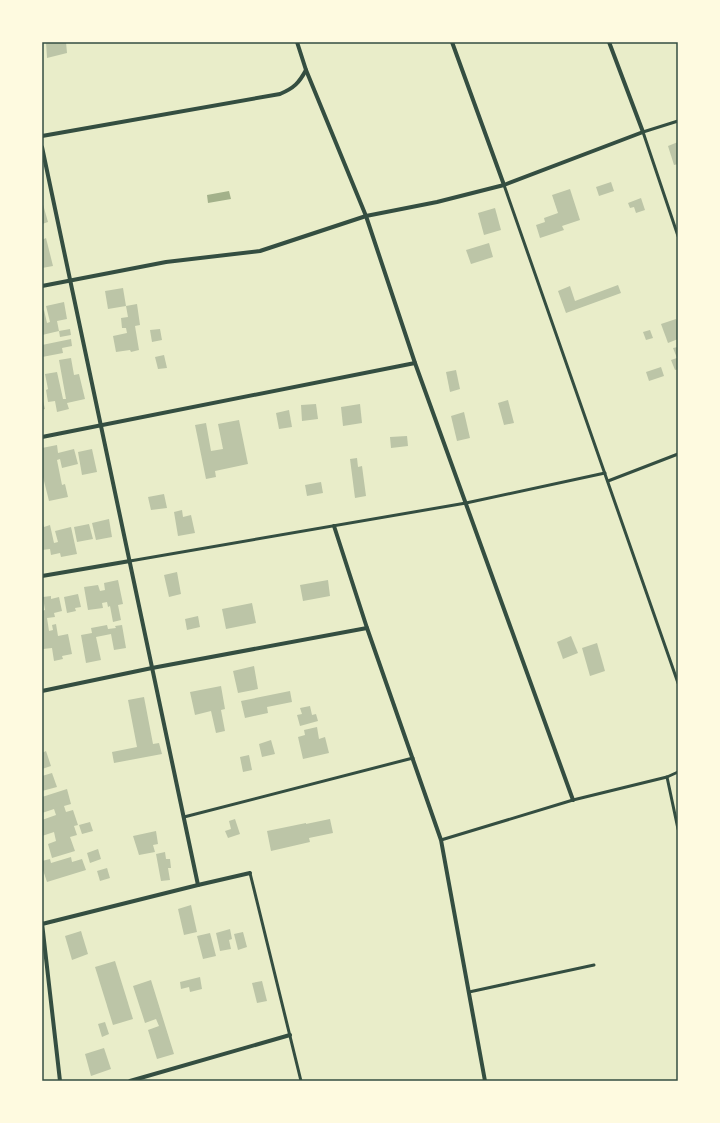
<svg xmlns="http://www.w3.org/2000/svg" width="720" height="1123" viewBox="0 0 720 1123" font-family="Manrope,sans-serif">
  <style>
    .water { fill: #a3b18a }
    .building { fill: #bcc5a7 }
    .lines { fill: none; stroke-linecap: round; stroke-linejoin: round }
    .service { stroke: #344e41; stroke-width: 3 }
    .minor { stroke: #344e41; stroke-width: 4 }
    .neatline { fill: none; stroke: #344e41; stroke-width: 1.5 }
  </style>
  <rect width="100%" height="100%" fill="#e9edc9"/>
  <!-- water -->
  <polygon class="water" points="229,191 231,199 208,203 207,195"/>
  <!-- building -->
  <g class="building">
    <polygon points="46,42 66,42 67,53 47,58"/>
    <polygon points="678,142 678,164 674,165 668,146"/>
    <polygon points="611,182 614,191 599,196 596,187"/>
    <polygon points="570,189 580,220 562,226 564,230 540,238 536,225 545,222 544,218 558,213 552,195"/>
    <polygon points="641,198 645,210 636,213 634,207 630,208 628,203"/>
    <polygon points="42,201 48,222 42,224"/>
    <polygon points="495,208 501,230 484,235 478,213"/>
    <polygon points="46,238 53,266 42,268 42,240"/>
    <polygon points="489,243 493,257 471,264 466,250"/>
    <polygon points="618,285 621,293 566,313 558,291 570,286 575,301"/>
    <polygon points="123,288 126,306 137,304 140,325 135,326 139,350 131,352 130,350 116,352 113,336 127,333 126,328 122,328 121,318 128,317 126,306 108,309 105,291"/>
    <polygon points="64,302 67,319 57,321 59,331 42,335 42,311 44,310 47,323 50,322 46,306"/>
    <polygon points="676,319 678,323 678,339 668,343 661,324"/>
    <polygon points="70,329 71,335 60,337 59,331"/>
    <polygon points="160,329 162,340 152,342 150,330"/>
    <polygon points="650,330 653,338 646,340 643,332"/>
    <polygon points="71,339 72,346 62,348 63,353 42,357 42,345"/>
    <polygon points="678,347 678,369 675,370 671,360 677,358 673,348"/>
    <polygon points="164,355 167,368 158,369 155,357"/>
    <polygon points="71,358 74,375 79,374 85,399 67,403 69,409 57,412 55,401 48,402 46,390 48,389 45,374 57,372 63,399 66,399 59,360"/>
    <polygon points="661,367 664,376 649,381 646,372"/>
    <polygon points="456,370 460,389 450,392 446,372"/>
    <polygon points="42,397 45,409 42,410"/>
    <polygon points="508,400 514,423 504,425 498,403"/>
    <polygon points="316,404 318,419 302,421 301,405"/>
    <polygon points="360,404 362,423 343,426 341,407"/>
    <polygon points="289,410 292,427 279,429 276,413"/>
    <polygon points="464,412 470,438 457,441 451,416"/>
    <polygon points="239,420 248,464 215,471 216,477 206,479 195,425 206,423 211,451 223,449 218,424"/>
    <polygon points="407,436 408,446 391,448 390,437"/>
    <polygon points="57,445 58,453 74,449 78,464 62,468 60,459 57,460 62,485 65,484 68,497 49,501 42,473 42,448"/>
    <polygon points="92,449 97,472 82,475 78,452"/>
    <polygon points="357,458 358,467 362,466 366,496 355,498 350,459"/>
    <polygon points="321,482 323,493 307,496 305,485"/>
    <polygon points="164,494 167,508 151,510 148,497"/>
    <polygon points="182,510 183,517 191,515 195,533 178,536 174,512"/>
    <polygon points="109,519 112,537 96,540 92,523"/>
    <polygon points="42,521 44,527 50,525 54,543 58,542 55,531 71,527 77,554 61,557 60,553 51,555 50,549 42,550"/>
    <polygon points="89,524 93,539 77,542 74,527"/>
    <polygon points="177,572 181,594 169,597 164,575"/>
    <polygon points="118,580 123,604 118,605 121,620 113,622 110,606 108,607 107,602 102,603 103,608 88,610 84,587 98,585 100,591 105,590 104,583"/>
    <polygon points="328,580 330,596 303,601 300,585"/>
    <polygon points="78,594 81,607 75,608 76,611 67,613 64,597"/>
    <polygon points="51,596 51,599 59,597 62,611 54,613 55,617 47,618 49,631 53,630 52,625 56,624 58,636 68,634 72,654 62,656 63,659 54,661 52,648 43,649 42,646 42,611 45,610 43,597"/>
    <polygon points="252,603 256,623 226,629 222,609"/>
    <polygon points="198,616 200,627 187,630 185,619"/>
    <polygon points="107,625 108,629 116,628 115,626 122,625 126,648 114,650 111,634 96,637 101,660 86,663 81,635 92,633 91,628"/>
    <polygon points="571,636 578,653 563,659 557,642"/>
    <polygon points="597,643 605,671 590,676 582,648"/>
    <polygon points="254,666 258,689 238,693 233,671"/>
    <polygon points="221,686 225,709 221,710 225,731 216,733 211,711 195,715 190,692"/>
    <polygon points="290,691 292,702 267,707 268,713 245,718 241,701"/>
    <polygon points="144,697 153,744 159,743 162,754 114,763 112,752 137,747 128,700"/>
    <polygon points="310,706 312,715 316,714 318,721 300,726 297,715 302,714 300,708"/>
    <polygon points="317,727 319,739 325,737 329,753 303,759 298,737 305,735 304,730"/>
    <polygon points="271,740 275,754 262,757 259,744"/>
    <polygon points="46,751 51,766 42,769 42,753"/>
    <polygon points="249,755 252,770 243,772 240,757"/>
    <polygon points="52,773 57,787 42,791 42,776"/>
    <polygon points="67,789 71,804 64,806 66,812 73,810 78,825 74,826 77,835 70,837 75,851 52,858 48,844 56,841 54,832 42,836 42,820 56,815 54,809 42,813 42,797"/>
    <polygon points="235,819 240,834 228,838 225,831 231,829 229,821"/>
    <polygon points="330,819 333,833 309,838 310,842 271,851 267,831 306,823 306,824"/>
    <polygon points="90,822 93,831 82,834 79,825"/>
    <polygon points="156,831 158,844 153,845 155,852 139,855 133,836"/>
    <polygon points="98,849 101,859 90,863 87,853"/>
    <polygon points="165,852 166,859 170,859 171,868 168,868 170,880 161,881 156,854"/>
    <polygon points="71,857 72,862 82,859 86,870 47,882 42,867 42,861 50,859 51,863"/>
    <polygon points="107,868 110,878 100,881 97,871"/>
    <polygon points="191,905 197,932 184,935 178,909"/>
    <polygon points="230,929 232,939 229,940 231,949 220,951 216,933"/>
    <polygon points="81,931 88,954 72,960 65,936"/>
    <polygon points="243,932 247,947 238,950 234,934"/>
    <polygon points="210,933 216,956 203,959 197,936"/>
    <polygon points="115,961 133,1019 113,1025 95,967"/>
    <polygon points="200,977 202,989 190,992 189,987 181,989 180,982"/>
    <polygon points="151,980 174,1054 157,1059 148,1030 159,1026 156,1019 145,1023 133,986"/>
    <polygon points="262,981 267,1001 257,1003 252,983"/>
    <polygon points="105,1022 109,1034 102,1037 98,1024"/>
    <polygon points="104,1048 111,1069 91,1076 85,1054"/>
  </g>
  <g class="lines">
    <!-- service -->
    <g class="service">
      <polyline points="678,121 643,132 678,236"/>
      <polyline points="504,185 678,683"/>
      <polyline points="608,481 678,454"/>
      <polyline points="130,561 466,503 605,473"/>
      <polyline points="667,777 678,829"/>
      <polyline points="184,817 413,758"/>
      <polyline points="441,840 573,800 667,777 678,772"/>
      <polyline points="250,873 301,1081"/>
      <polyline points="469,992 594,965"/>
    </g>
    <!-- minor -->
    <g class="minor">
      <polyline points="297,42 306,70 366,216 415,363 573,800"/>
      <polyline points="452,42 504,185"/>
      <path d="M42,136l238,-42c14,-6 19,-11 26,-24"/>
      <polyline points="42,147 198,885"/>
      <polyline points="42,286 166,262 260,251 366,216 437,202 504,185 643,132 609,42"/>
      <polyline points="42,437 415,363"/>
      <polyline points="334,526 367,628 441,840 485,1081"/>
      <polyline points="42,576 130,561"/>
      <polyline points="42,691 152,668 367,628"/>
      <polyline points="42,923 60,1081"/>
      <polyline points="42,924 198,885 250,873"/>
      <polyline points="130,1081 290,1035"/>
    </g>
  </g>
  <!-- border -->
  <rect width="720" height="1123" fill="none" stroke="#fefae0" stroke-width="86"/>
  <rect x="43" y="43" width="634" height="1037" class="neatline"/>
</svg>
